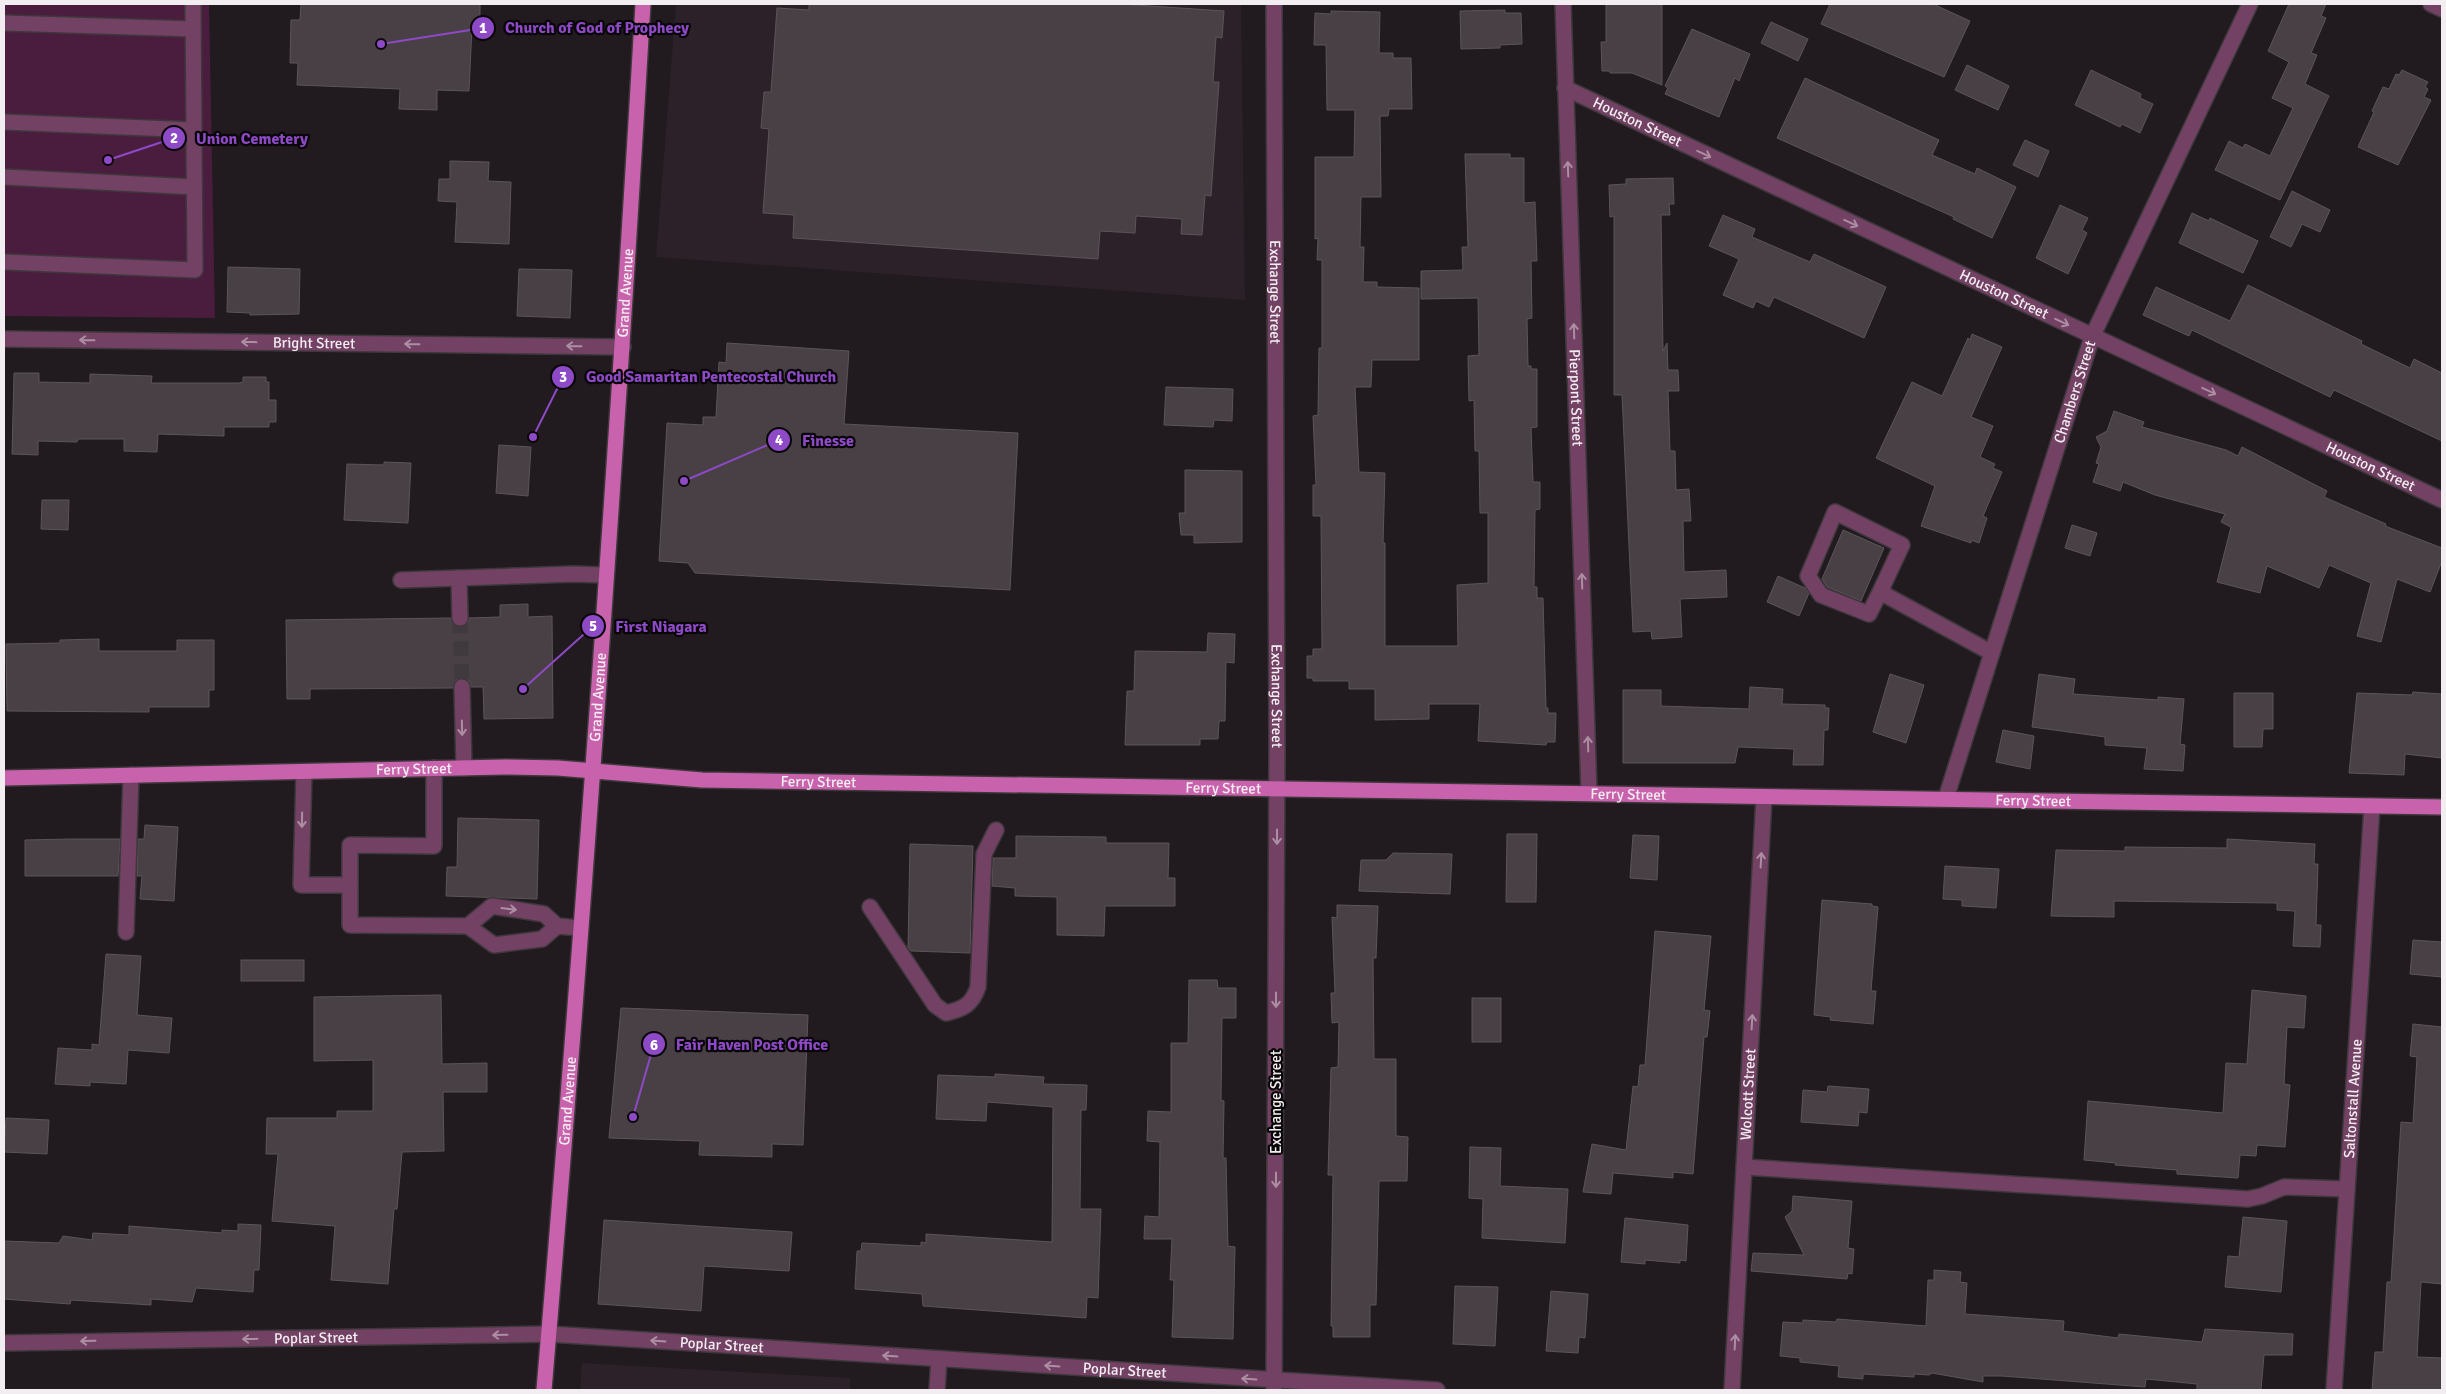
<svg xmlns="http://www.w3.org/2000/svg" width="2446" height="1394" viewBox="0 0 2446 1394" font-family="Signika,sans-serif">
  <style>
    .built { fill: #2d2129 }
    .green { fill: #4a1d3e }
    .building { fill: #484045; stroke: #5b5459 }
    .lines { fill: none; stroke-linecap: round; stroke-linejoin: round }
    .minor-tunnel { stroke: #403a3e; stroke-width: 15; stroke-dasharray: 15 8; stroke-linecap: butt }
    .minor-casing { stroke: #3e383c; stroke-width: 18 }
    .major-casing { stroke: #3e383c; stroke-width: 18 }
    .minor { stroke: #734164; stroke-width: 15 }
    .major { stroke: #c962ad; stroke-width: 15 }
    .oneway { stroke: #ac8ea3 }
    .labels { text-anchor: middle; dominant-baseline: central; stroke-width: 4.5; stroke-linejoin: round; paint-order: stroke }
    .street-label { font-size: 15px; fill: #f2edf0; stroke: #090608 }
    .leader { fill: none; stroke: #8d49c6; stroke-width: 2 }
    .callout-dot { fill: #8d49c6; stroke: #090608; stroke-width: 2 }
    .mark-label { font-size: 15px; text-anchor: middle; font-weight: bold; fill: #fff }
    .callout-label { font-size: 16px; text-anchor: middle; font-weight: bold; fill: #8d49c6; stroke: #090608; stroke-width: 4.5; stroke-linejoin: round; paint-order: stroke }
  </style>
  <rect width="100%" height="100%" fill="#211a1f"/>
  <!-- built -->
  <g class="built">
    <polygon points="676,4 1241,4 1245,300 656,257"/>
    <polygon points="582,1363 850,1378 850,1390 580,1390"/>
  </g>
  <!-- green -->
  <polygon class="green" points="4,4 209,4 215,318 4,316"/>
  <!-- building -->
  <g class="building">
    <polygon points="301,4 480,4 480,26 472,26 469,91 437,90 437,110 399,109 400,89 297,85 298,63 290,63 291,20 300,20"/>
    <polygon points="809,4 1121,4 1224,11 1222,38 1216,37 1213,82 1219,82 1211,196 1205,195 1202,235 1181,234 1182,219 1136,216 1135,233 1100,231 1098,259 793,238 794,215 763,213 769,129 761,128 764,92 771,92 777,8 809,10"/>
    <polygon points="1606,4 1662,4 1662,85 1632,73 1610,73 1610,71 1602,71 1601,42 1606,42"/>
    <polygon points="1830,4 1933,4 1970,21 1944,77 1821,24"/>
    <polygon points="2289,4 2326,4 2321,16 2326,18 2311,53 2317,55 2305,84 2329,96 2280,200 2215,170 2229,141 2243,148 2245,144 2270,156 2293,108 2272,98 2289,62 2268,51"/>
    <polygon points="1505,10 1505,13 1521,13 1522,44 1500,45 1500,48 1461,49 1460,11"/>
    <polygon points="1331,11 1380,12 1379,53 1393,53 1393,58 1411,58 1412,109 1389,109 1388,116 1380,116 1381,197 1361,197 1360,247 1364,247 1363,282 1377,282 1377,287 1419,288 1419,360 1372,360 1371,387 1355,387 1359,472 1385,473 1383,543 1385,543 1385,646 1458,646 1457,585 1488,583 1488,513 1480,513 1479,451 1475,451 1474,400 1469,401 1468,356 1479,355 1478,298 1421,299 1421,271 1463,270 1462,247 1468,247 1465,154 1510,154 1510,158 1524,158 1524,203 1535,202 1537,261 1531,261 1532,318 1527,319 1528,366 1531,366 1531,369 1537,369 1537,427 1531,428 1533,482 1540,482 1540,509 1535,510 1534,587 1537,587 1537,598 1543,598 1546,708 1548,708 1548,713 1556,713 1555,742 1547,742 1546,745 1478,741 1480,704 1429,704 1429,719 1375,720 1375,689 1349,689 1349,681 1313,681 1313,678 1307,678 1307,656 1313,656 1313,649 1322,649 1321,516 1313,516 1313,485 1316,485 1313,416 1318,415 1319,348 1322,348 1322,260 1317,260 1318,238 1315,239 1315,157 1354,157 1355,110 1327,110 1326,45 1314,45 1315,13 1331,14"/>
    <polygon points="1771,22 1808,39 1798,61 1761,43"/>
    <polygon points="1692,29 1750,54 1739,81 1735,78 1719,117 1665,94 1668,88 1665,86"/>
    <polygon points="1967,65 2009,86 1998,110 1955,90"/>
    <polygon points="2091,70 2141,94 2140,98 2153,104 2140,133 2122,124 2120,127 2075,105"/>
    <polygon points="2402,70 2428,82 2425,87 2428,89 2424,97 2431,100 2398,165 2358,147 2374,112 2372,111 2383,87 2389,89 2396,74 2399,75"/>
    <polygon points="1805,78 1939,140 1932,155 1975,174 1977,168 2016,187 1992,238 1953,219 1954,217 1777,138"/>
    <polygon points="2025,140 2049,151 2038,177 2013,165"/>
    <polygon points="450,161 489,162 488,181 511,182 509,244 455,242 457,202 438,201 439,179 450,179"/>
    <polygon points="1673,178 1674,204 1669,204 1670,215 1661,215 1663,351 1667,343 1668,370 1678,370 1679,391 1668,391 1670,451 1675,451 1676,490 1689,489 1691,521 1683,521 1684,572 1726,570 1727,597 1680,599 1682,637 1652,639 1651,631 1633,632 1622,395 1614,395 1614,216 1610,217 1609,185 1626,184 1626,179"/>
    <polygon points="2292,191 2330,210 2320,232 2302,224 2291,247 2270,237"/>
    <polygon points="2060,205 2088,218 2082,230 2087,233 2068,274 2036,258"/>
    <polygon points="2192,213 2209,221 2210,218 2258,241 2243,273 2179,243"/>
    <polygon points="1723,215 1755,229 1752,237 1810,262 1814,254 1886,287 1864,338 1774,297 1769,307 1756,301 1753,308 1723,295 1739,259 1709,246"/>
    <polygon points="228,267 300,269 299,314 250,315 250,313 227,312"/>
    <polygon points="519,269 572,270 570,318 517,316"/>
    <polygon points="2248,285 2362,341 2361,344 2410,368 2414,359 2442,373 2442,441 2334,390 2330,397 2192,330 2189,336 2143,315 2156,287 2230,321"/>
    <polygon points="1972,334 2002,347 1971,417 1993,426 1980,457 1995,464 1993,468 2002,472 1983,516 1987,518 1979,543 1971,540 1971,543 1921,526 1935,486 1876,458 1912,382 1942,396 1968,338 1970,340"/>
    <polygon points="727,343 849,351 844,424 1018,433 1010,590 695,573 688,563 659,561 667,423 703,425 703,417 716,417 719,362 726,363"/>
    <polygon points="14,373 39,373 39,382 90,383 90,374 152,376 151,383 239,383 243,382 243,377 266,377 266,382 269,382 269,400 276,400 276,422 269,422 269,427 224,427 224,436 158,434 157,452 124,451 124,439 78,439 77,442 38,441 38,455 12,454"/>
    <polygon points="1166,387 1233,389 1232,421 1214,420 1213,427 1164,425"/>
    <polygon points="2114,411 2144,422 2142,427 2226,450 2238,456 2242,447 2327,491 2324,497 2386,524 2385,526 2442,548 2442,561 2430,592 2397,579 2381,642 2357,636 2371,583 2329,565 2319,588 2267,566 2260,593 2217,582 2231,527 2221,522 2225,514 2155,495 2123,482 2120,491 2093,482 2099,464 2096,463 2101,447 2096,437 2107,431"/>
    <polygon points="499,445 531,447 528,496 496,493"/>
    <polygon points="384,462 411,463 408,523 344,520 347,464 384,465"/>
    <polygon points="1185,470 1242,471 1242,542 1194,543 1194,535 1181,535 1179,513 1185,513"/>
    <polygon points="42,500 69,500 68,530 41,529"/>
    <polygon points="2072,525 2097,533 2090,556 2065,548"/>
    <polygon points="1843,530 1884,548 1861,601 1827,587 1822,579"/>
    <polygon points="1778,576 1805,588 1809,593 1799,616 1767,602"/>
    <polygon points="528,604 528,617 552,616 553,718 484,719 483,687 471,687 470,682 462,678 457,679 453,688 310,689 310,699 287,699 286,620 451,618 455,626 461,627 468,623 469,618 500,617 500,605"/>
    <polygon points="1208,633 1235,634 1234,663 1226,662 1225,721 1219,721 1218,739 1200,739 1200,745 1125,745 1127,691 1134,691 1135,651 1207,652"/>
    <polygon points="99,639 99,651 177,651 177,640 214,640 214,690 209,690 209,707 149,707 149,712 7,711 6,644 60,643 60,640"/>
    <polygon points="1890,674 1924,685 1906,743 1873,732"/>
    <polygon points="2039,674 2075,679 2073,694 2158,700 2158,697 2184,699 2180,744 2185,745 2183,771 2144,769 2147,748 2105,745 2105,737 2032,727"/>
    <polygon points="1750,687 1783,689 1782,704 1825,705 1825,708 1829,708 1828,730 1824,730 1823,765 1793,765 1794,749 1738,747 1735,763 1623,763 1623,690 1661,690 1661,706 1749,709"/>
    <polygon points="2413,692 2442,694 2442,758 2405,754 2404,775 2349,773 2357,693 2412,695"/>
    <polygon points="2234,693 2273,693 2273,729 2263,729 2262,747 2234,747"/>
    <polygon points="2003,730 2034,736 2030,769 1996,762"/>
    <polygon points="458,818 539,820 537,899 446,896 447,867 457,867"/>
    <polygon points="145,825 178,827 174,901 140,899 142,876 137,876 138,839 144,839"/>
    <polygon points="1507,834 1537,834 1536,902 1506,902"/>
    <polygon points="1633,835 1659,836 1657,880 1630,878"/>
    <polygon points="1016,836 1106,837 1106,843 1169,843 1168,878 1175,878 1175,906 1105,906 1104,936 1057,935 1057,897 1015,896 1015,888 992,886 993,858 1016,858"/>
    <polygon points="72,839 120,839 118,876 25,876 25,840"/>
    <polygon points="2227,839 2315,844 2314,864 2318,864 2316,925 2321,925 2320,947 2293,946 2295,911 2277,910 2277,903 2114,901 2114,917 2051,916 2056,850 2125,851 2125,847 2227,848"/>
    <polygon points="910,844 973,846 970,953 911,951 908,947"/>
    <polygon points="1393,853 1452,854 1450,894 1359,891 1361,860 1386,860"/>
    <polygon points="1945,866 1999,869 1996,908 1962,906 1962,900 1943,899"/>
    <polygon points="1822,900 1872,904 1872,906 1878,907 1871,991 1876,991 1873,1024 1830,1020 1831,1017 1814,1015"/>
    <polygon points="1337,905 1378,906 1376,958 1373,958 1374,1059 1396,1059 1396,1136 1408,1137 1407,1181 1379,1181 1376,1305 1370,1305 1370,1337 1333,1337 1333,1326 1331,1326 1333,1175 1328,1175 1331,1068 1338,1067 1339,1022 1332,1023 1331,993 1335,993 1332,917 1337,918"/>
    <polygon points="1655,931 1711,936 1704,1010 1710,1011 1707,1037 1704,1037 1693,1174 1673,1172 1673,1178 1613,1173 1611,1194 1583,1192 1592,1144 1626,1150 1633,1086 1638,1087 1640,1065 1645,1065"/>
    <polygon points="2413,940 2442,942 2442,977 2410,974"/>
    <polygon points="106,954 141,956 137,1015 172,1018 169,1053 128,1050 126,1084 90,1082 90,1086 55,1084 58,1048 92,1050 92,1044 99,1045"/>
    <rect x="241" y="960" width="63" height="21"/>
    <polygon points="1189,980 1217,980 1218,988 1236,988 1236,1018 1222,1018 1221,1100 1224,1101 1223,1158 1226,1158 1228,1246 1235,1247 1233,1339 1172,1337 1174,1280 1170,1280 1172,1239 1144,1239 1145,1216 1159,1217 1160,1142 1147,1141 1148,1111 1171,1112 1171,1043 1188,1043"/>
    <polygon points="2252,990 2306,996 2304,1028 2287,1027 2284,1084 2290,1085 2285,1147 2257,1145 2256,1156 2240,1155 2238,1178 2177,1174 2177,1170 2115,1165 2116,1163 2084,1160 2088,1101 2223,1113 2226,1063 2247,1064"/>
    <polygon points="441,995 442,1064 487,1063 487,1092 443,1092 444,1151 402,1152 397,1209 394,1209 388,1284 331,1280 335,1226 272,1221 278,1154 266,1154 267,1118 337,1118 337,1111 373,1111 373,1060 314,1061 314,997"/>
    <rect x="1472" y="998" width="29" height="44"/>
    <polygon points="621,1008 808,1015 803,1145 772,1144 772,1157 699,1155 700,1141 609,1138"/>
    <polygon points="2413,1024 2442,1027 2442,1284 2421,1282 2417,1357 2442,1358 2442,1390 2372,1390 2375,1352 2383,1352 2387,1282 2391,1282 2401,1122 2413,1123 2417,1057 2410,1056"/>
    <polygon points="995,1074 1044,1077 1043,1084 1087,1085 1086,1110 1081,1110 1080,1209 1101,1209 1098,1298 1087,1297 1086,1318 923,1306 922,1294 855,1289 857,1251 861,1251 862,1243 921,1246 921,1242 926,1243 926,1234 1052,1242 1053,1107 987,1102 986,1121 936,1119 938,1075 995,1077"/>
    <polygon points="1828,1086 1869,1089 1867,1113 1859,1112 1858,1126 1801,1122 1803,1090 1827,1092"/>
    <polygon points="6,1118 49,1120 47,1154 4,1152"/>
    <polygon points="1470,1147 1501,1148 1500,1186 1568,1189 1565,1243 1482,1238 1483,1199 1469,1198"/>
    <polygon points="1793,1196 1852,1201 1848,1248 1854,1249 1852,1274 1848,1273 1847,1279 1751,1271 1753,1253 1804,1255 1785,1217 1792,1211"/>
    <polygon points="2243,1217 2287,1221 2281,1292 2225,1287 2228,1256 2239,1257"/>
    <polygon points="1625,1218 1688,1225 1686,1261 1680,1260 1680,1263 1645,1260 1645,1264 1621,1262"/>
    <polygon points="604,1220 792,1232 789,1271 704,1266 701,1311 598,1304"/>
    <polygon points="238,1224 261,1225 259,1270 254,1270 253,1292 196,1288 192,1302 151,1299 151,1305 71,1300 70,1304 4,1299 4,1241 59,1243 63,1236 92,1240 93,1233 129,1235 129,1226 222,1233 222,1230 238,1231"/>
    <polygon points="1934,1270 1961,1272 1960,1282 1967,1283 1965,1314 2064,1321 2063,1331 2118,1338 2119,1334 2202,1342 2205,1329 2293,1334 2292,1355 2264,1355 2261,1390 2197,1390 2197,1384 2146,1379 2145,1387 2002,1376 1983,1376 1983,1382 1932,1373 1929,1375 1914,1374 1914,1377 1863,1374 1863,1379 1838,1377 1839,1366 1800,1362 1800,1358 1780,1356 1783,1322 1803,1323 1803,1320 1836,1322 1837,1319 1926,1326 1928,1280 1934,1280"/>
    <polygon points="1455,1286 1498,1287 1495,1346 1453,1344"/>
    <polygon points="1551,1291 1588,1294 1585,1338 1579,1337 1578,1353 1546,1351"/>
  </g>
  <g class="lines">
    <!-- minor-tunnel -->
    <polyline class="minor-tunnel" points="460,618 462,687"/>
    <defs>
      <g id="minor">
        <path id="s1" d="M1274,4l3,744 -3,642"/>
        <path id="s2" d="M1563,4l26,788"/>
        <polyline points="2431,4 2442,9"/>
        <polyline points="4,23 193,29"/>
        <path id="s3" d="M1565,88l877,412"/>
        <polyline points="4,122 194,130"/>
        <polyline points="4,177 194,187"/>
        <polyline points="4,262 195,270 193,4"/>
        <path id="s4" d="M4,339l619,8"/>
        <polyline points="459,578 460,618"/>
        <polyline points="401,580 573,574 605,575"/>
        <polyline points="1880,592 1869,614 1821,595 1808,576 1835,512 1902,545 1880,592 1992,653"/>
        <polyline points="462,687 464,768"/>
        <polyline points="304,772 301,885 350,885 350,925 468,926 494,945 542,939 557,926"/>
        <path id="s5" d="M1946,798l146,-461 158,-333"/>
        <polyline points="350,885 350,845 434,846 434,768"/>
        <path d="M870,907l65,98 11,8c17,-4 26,-8 32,-26l6,-133 12,-24"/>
        <polyline points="468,926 492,906 544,914 557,926 580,928"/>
        <polyline points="126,932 131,775"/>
        <polyline points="1744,1167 2248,1199 2262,1196 2284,1187 2347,1189"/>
        <path id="s6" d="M4,1343l545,-9 888,56"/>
        <polyline points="937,1390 939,1359"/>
        <path id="s7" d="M1732,1390l32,-593"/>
        <path id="s8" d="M2334,1390l38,-584"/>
      </g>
      <g id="major">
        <path id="s9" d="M4,778l500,-11 54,1 144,12 1740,27"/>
        <path id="s10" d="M544,1390c39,-461 72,-924 99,-1386"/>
      </g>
    </defs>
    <!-- minor casing -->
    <use href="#minor" class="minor-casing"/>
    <!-- major casing -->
    <use href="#major" class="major-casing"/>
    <!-- minor -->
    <use href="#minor" class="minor"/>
    <!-- major -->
    <use href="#major" class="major"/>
  </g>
  <!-- one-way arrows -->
  <defs><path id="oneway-shaft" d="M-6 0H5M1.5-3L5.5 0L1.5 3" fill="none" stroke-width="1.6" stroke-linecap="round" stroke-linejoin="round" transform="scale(1.25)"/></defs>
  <g class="oneway">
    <use href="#oneway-shaft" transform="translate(1704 154) rotate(25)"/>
    <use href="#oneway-shaft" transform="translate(1568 169) rotate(-92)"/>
    <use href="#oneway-shaft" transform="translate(1851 223) rotate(25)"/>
    <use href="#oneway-shaft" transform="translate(2062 322) rotate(25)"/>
    <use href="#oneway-shaft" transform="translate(1574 331) rotate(-92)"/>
    <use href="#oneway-shaft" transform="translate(87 340) rotate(-179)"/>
    <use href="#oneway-shaft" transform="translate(249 342) rotate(-179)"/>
    <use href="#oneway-shaft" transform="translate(412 344) rotate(-179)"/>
    <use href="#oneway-shaft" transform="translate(574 346) rotate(-179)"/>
    <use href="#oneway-shaft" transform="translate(2209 391) rotate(25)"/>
    <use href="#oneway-shaft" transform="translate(1582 581) rotate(-92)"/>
    <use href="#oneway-shaft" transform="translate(462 728) rotate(89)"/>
    <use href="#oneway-shaft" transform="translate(1588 744) rotate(-92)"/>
    <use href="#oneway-shaft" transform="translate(302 820) rotate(91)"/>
    <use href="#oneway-shaft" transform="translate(1277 837) rotate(90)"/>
    <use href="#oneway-shaft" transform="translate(1761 860) rotate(-87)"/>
    <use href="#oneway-shaft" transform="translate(509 909) rotate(7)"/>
    <use href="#oneway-shaft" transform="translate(1276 1000) rotate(90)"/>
    <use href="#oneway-shaft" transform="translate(1752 1022) rotate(-87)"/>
    <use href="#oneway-shaft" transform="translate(1276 1180) rotate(90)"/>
    <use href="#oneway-shaft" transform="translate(500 1335) rotate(179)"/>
    <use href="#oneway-shaft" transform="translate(250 1339) rotate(179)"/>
    <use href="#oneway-shaft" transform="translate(88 1341) rotate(179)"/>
    <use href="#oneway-shaft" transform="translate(658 1341) rotate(-176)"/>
    <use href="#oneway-shaft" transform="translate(1735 1342) rotate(-87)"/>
    <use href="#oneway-shaft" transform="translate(890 1356) rotate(-176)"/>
    <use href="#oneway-shaft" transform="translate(1052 1366) rotate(-176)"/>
    <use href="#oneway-shaft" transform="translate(1249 1379) rotate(-176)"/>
  </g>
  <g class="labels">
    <!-- street labels -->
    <g class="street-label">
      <text stroke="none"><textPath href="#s3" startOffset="80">Houston Street</textPath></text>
      <text stroke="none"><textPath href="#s1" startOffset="288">Exchange Street</textPath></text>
      <text stroke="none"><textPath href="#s10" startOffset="1100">Grand Avenue</textPath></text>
      <text stroke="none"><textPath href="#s3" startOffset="485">Houston Street</textPath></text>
      <text stroke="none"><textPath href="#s4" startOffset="310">Bright Street</textPath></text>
      <text stroke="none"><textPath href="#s5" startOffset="426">Chambers Street</textPath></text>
      <text stroke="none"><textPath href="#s2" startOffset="394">Pierpont Street</textPath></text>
      <text stroke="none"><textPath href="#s3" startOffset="890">Houston Street</textPath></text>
      <text stroke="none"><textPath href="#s10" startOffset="695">Grand Avenue</textPath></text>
      <text stroke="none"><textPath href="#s1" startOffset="692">Exchange Street</textPath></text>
      <text stroke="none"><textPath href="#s9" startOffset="410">Ferry Street</textPath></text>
      <text stroke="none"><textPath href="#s9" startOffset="815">Ferry Street</textPath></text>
      <text stroke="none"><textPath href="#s9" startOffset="1220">Ferry Street</textPath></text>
      <text stroke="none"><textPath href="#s9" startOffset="1625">Ferry Street</textPath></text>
      <text stroke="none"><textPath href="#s9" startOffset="2030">Ferry Street</textPath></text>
      <text stroke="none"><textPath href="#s7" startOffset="296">Wolcott Street</textPath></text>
      <text stroke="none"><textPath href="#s8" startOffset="292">Saltonstall Avenue</textPath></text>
      <text stroke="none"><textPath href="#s10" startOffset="290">Grand Avenue</textPath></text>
      <text transform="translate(1276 1102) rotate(-90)">Exchange Street</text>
      <text stroke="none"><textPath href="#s6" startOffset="312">Poplar Street</textPath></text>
      <text stroke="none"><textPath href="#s6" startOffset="718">Poplar Street</textPath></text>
      <text stroke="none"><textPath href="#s6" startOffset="1122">Poplar Street</textPath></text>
    </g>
  </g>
  <!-- callouts -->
  <path class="leader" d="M381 44L483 28M108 160L174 138M533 437L563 377M684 481L779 440M523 689L593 626M633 1117L654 1044"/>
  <g class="callout-dot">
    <circle cx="381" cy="44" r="5"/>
    <circle cx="108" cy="160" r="5"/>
    <circle cx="533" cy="437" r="5"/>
    <circle cx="684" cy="481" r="5"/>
    <circle cx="523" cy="689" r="5"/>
    <circle cx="633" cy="1117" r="5"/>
    <circle cx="483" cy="28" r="12"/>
    <circle cx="174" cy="138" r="12"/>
    <circle cx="563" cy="377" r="12"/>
    <circle cx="779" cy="440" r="12"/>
    <circle cx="593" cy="626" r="12"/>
    <circle cx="654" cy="1044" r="12"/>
  </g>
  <g class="mark-label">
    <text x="483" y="33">1</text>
    <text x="174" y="143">2</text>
    <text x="563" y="382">3</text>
    <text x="779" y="445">4</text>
    <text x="593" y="631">5</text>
    <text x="654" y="1050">6</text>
  </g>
  <g class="callout-label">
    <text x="597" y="33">Church of God of Prophecy</text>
    <text x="252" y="144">Union Cemetery</text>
    <text x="711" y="382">Good Samaritan Pentecostal Church</text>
    <text x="828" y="446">Finesse</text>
    <text x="661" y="632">First Niagara</text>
    <text x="752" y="1050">Fair Haven Post Office</text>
  </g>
  <!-- border -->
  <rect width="2446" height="1394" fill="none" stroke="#f2edf0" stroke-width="10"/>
</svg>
